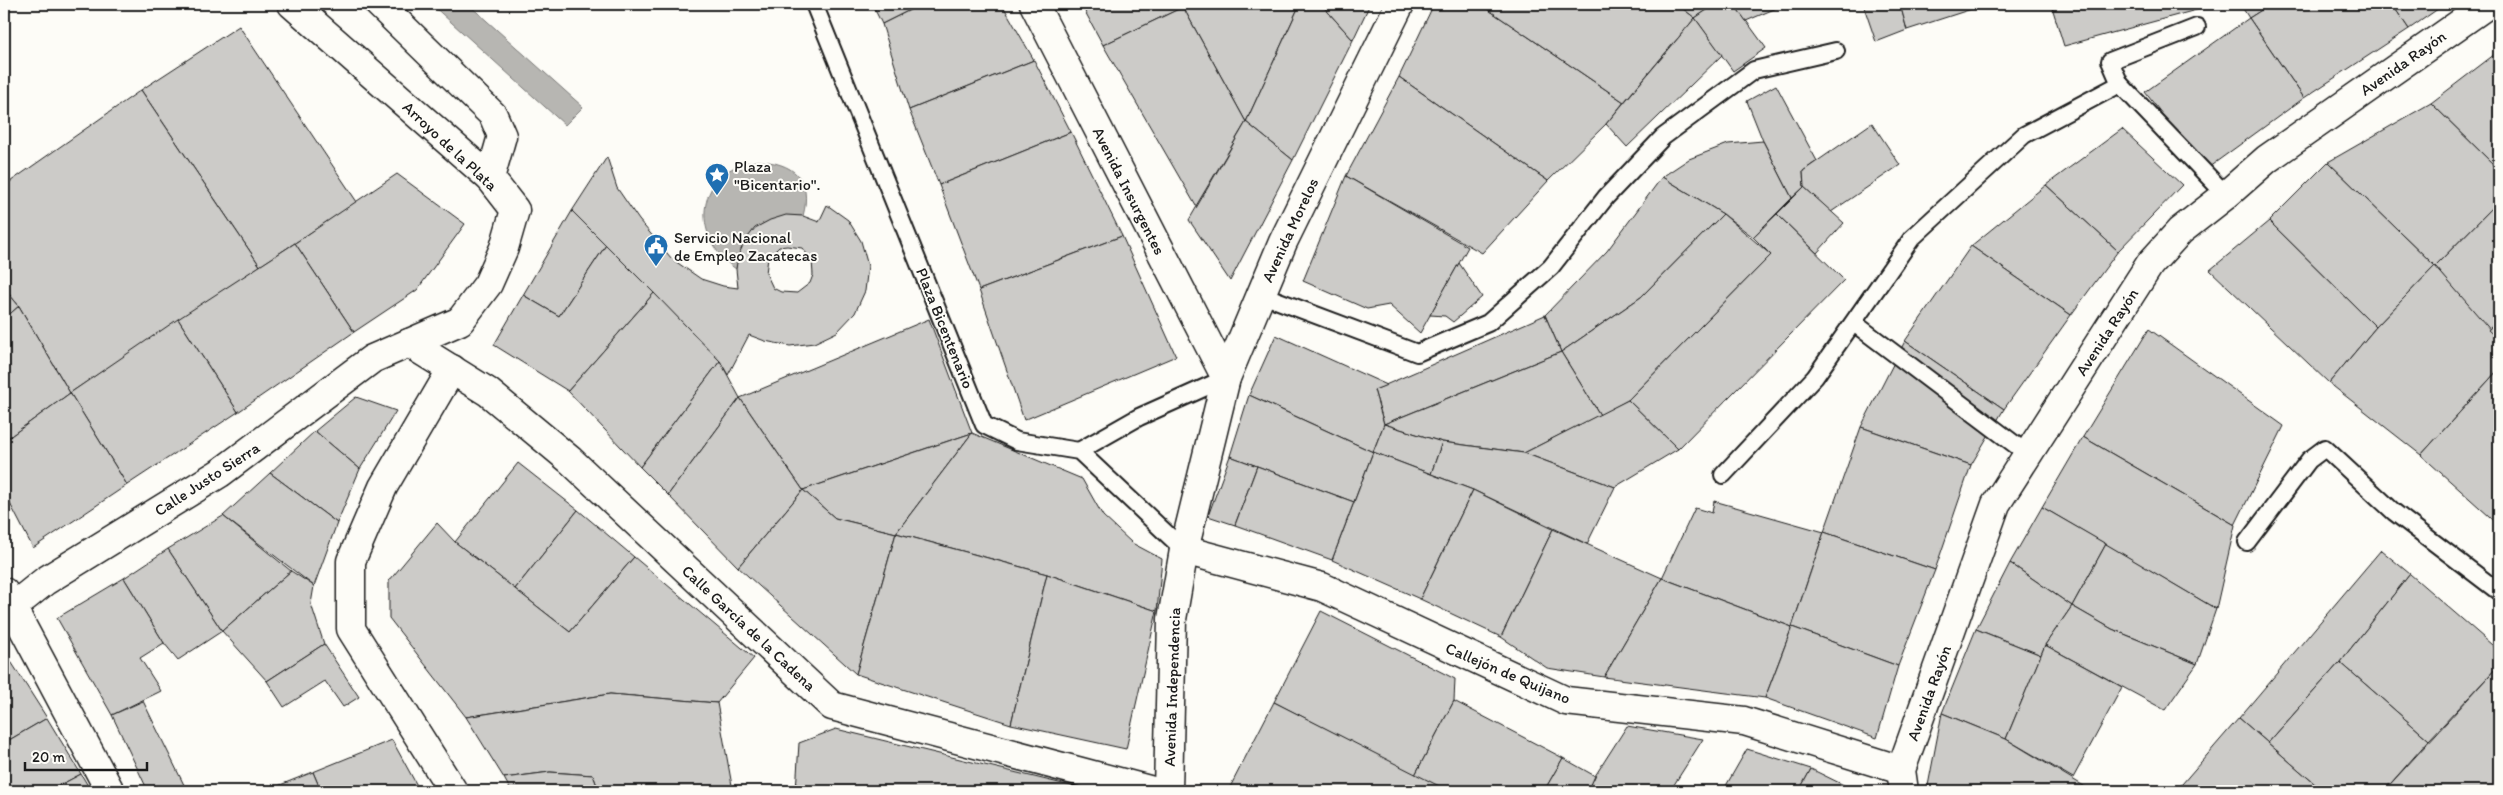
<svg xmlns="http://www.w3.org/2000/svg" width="2503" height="795" viewBox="0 0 2503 795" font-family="Itim,sans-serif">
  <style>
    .water { fill: #b7b6b2; stroke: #797876 }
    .building { fill: #cccbc8; stroke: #1c1c1c; fill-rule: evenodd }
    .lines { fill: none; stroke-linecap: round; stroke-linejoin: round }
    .service-casing { stroke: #1c1c1c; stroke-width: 20 }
    .minor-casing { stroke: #1c1c1c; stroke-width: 31 }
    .primary-casing { stroke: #1c1c1c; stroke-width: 31 }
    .service { stroke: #fdfcf7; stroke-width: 16 }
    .minor { stroke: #fdfcf7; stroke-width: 28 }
    .primary { stroke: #fdfcf7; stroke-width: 28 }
    .labels { text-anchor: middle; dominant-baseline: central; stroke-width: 4; stroke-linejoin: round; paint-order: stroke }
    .street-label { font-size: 16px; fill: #1c1c1c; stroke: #fdfcf7 }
    .poi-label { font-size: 16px; fill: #1c1c1c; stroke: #fdfcf7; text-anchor: start }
  </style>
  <rect width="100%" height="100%" fill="#fdfcf7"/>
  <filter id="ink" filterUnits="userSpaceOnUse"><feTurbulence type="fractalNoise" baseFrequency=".02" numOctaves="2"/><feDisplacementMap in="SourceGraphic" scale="10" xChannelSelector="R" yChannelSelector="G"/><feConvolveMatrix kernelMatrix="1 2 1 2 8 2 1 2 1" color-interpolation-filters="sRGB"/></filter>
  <g filter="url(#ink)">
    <!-- water -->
    <g class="water">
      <polygon points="431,4 468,4 583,107 565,125"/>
      <path d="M757,161c36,1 56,18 46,55 -38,-1 -60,14 -67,53 -48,-32 -40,-101 21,-108z"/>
    </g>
    <!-- building -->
    <g class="building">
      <polygon points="872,4 922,4 882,24"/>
      <polygon points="922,4 1002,4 1034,60 909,110 882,24"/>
      <polygon points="1081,4 1181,4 1183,7 1103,45"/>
      <polygon points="1185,4 1300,4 1246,122 1183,7"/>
      <polygon points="1300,4 1321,4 1353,40 1293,160 1246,122"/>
      <polygon points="1321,4 1370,4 1353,40"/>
      <polygon points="1434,4 1480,4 1624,102 1606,124 1548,181 1399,77"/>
      <polygon points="1480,4 1677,4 1695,18 1624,102"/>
      <polygon points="1677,4 1716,4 1695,18"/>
      <polygon points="1716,4 1734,4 1766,48 1733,71 1695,18"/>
      <polygon points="1734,4 1786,4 1746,21"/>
      <polygon points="1863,4 1900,4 1907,30 1876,42"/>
      <polygon points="1900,4 1987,4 1907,30"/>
      <polygon points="2051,4 2218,4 2064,46"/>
      <polygon points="2240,4 2271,4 2249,18"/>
      <polygon points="2271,4 2392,4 2409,29 2304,98 2249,18"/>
      <polygon points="2392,4 2445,4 2409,29"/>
      <polygon points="1183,7 1246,122 1196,206 1103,45"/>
      <polygon points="1695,18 1722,55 1627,147 1606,124"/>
      <polygon points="2249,18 2304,98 2205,170 2145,92"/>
      <polygon points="239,26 357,202 260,266 141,90"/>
      <polygon points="2499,51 2499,170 2431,103"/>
      <polygon points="1034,60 1071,132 939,185 909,110"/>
      <polygon points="1399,77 1548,181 1482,253 1346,176"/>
      <polygon points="1776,85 1817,161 1803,171 1804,187 1792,198 1763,141 1747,101"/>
      <polygon points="141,90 260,266 70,393 19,306 4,288 4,186"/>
      <polygon points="2431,103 2499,170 2499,201 2435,266 2328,162"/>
      <polygon points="1246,122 1293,160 1230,281 1189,220"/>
      <polygon points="1872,123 1900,165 1831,212 1804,187 1803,171"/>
      <polygon points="2122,129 2182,185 2118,251 2046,185"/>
      <polygon points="1071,132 1122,236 979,290 939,185"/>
      <polygon points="1763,141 1792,198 1753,237 1723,214 1662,177 1689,159 1728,144"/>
      <path d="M607,157l10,31 22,32 33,39 29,20 22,7 15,2 -2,-19 2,-13 7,-15 10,-13 15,-8 16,-5 17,1 16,6 8,-17 21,15 13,21 7,25 -3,25 -10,22 -18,19 -23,11 -24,3 -25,-5 -16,-6 -21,40 -8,-14 -148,-150zM787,246l15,2 10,12 1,15 -3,8 -13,10 -16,-1 -8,-4 -7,-15 2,-15 11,-11z"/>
      <polygon points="2328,162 2435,266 2376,327 2269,221"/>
      <polygon points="397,174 465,224 417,290 354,332 295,243"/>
      <polygon points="1346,176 1468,247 1420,333 1389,305 1367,309 1303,281"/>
      <polygon points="1662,177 1723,214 1641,297 1561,352 1545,315 1607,251"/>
      <polygon points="2046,185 2118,251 2071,315 1971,246"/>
      <polygon points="1804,187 1844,223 1817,253 1777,214"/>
      <polygon points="2499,201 2499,320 2488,330 2435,266"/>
      <polygon points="572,211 606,245 559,316 523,295"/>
      <polygon points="1723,214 1771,255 1628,400 1600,415 1561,352 1641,297"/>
      <polygon points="1777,214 1844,280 1678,449 1628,400 1771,255 1753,237"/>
      <polygon points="2269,221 2376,327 2329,383 2210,270"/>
      <polygon points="1122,236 1176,356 1024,420 979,290"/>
      <polygon points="295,243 354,332 238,412 178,319"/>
      <polygon points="606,245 654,293 568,391 494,345 523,295 559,316"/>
      <polygon points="1971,246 2071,315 2004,409 1905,341"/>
      <polygon points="1459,263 1482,297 1453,322 1445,316 1430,315"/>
      <polygon points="2435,266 2499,340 2499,369 2421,455 2329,383 2376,327"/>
      <polygon points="4,288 19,306 4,319"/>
      <polygon points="654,293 720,361 640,467 568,391"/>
      <polygon points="19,306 70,393 4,441 4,319"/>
      <polygon points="1545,315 1561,352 1384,424 1374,390"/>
      <polygon points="178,319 238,412 127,485 70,393"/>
      <polygon points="929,319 972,433 803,490 740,398"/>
      <polygon points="2499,320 2499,340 2488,330"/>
      <polygon points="2149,329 2284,426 2235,525 2083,437"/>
      <polygon points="1276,335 1387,385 1374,390 1384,424 1373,452 1249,395"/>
      <polygon points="1905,341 2004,409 1971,465 1861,427"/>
      <polygon points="1561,352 1600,415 1524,453 1442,442 1384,424"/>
      <polygon points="720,361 740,398 668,495 640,467"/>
      <polygon points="2499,369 2499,525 2421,455"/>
      <polygon points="70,393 127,485 33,548 4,492 4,441"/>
      <polygon points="1249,395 1373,452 1354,502 1230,456"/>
      <polygon points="356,397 396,411 360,469 315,431"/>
      <polygon points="740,398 803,490 738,567 668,495"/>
      <polygon points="1628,400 1678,449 1615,487 1524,453"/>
      <polygon points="1384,424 1442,442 1431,474 1373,452"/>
      <polygon points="1861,427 1971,465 1935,570 1824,532"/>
      <polygon points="315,431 360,469 337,523 270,473"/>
      <polygon points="972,433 896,533 835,518 803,490"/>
      <polygon points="972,433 1082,479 1103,516 1132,543 1162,559 1157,611 1047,574 896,533"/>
      <polygon points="2083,437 2235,525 2216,609 2042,507"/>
      <polygon points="1442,442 1524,453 1615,487 1587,544 1473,490 1431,474"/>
      <polygon points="1373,452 1473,490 1420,599 1332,560"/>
      <polygon points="1230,456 1257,466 1235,525 1208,516"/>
      <polygon points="518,463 578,510 515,589 455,542"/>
      <polygon points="1257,466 1354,502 1332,560 1235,525"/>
      <polygon points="270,473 337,523 314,586 223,516"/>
      <polygon points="803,490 835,518 896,533 856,674 738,567"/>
      <polygon points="1473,490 1553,529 1501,637 1420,599"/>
      <polygon points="1714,501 1824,532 1792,627 1662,578 1695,508 1712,513"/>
      <polygon points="2042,507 2106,544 2072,606 2010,563"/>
      <polygon points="578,510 634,557 570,632 515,589"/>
      <polygon points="223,516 291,571 222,631 168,549"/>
      <polygon points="437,523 455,542 570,632 634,557 754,658 717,703 610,694 466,717 389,618 389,581"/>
      <polygon points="1553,529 1662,578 1604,677 1547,668 1501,637"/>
      <polygon points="1824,532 1935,570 1898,666 1792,627"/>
      <polygon points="896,533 1047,574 1011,724 856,674"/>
      <polygon points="2106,544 2216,609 2197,664 2112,629 2072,606"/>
      <polygon points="168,549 222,631 178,660 164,643 124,578"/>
      <polygon points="2381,550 2410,574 2340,662 2268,743 2239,718"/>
      <polygon points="2010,563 2072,606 2045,645 2041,655 1976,629"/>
      <polygon points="291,571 314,586 311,604 324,644 267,681 222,631"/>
      <polygon points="1047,574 1157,611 1126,749 1011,724"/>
      <polygon points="2410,574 2499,651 2499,665 2429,740 2340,662"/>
      <polygon points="124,578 164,643 140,658 161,691 112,715 57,618"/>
      <polygon points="1662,578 1792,627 1765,698 1604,677"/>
      <polygon points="2072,606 2112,629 2197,664 2165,710 2045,645"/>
      <polygon points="1321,611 1455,679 1454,701 1415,775 1274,702"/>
      <polygon points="1792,627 1898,666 1877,738 1765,698"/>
      <polygon points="1976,629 2041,655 2006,739 1942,713"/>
      <polygon points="324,644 359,697 343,707 325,681 284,707 267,681"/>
      <polygon points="2045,645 2122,687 2073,778 2006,739"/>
      <polygon points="10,660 47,718 4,743 4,664"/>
      <polygon points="2340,662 2429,740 2384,791 2323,791 2268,743"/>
      <polygon points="2499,665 2499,789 2497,791 2384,791"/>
      <polygon points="610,694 717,703 733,791 599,791 593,775 550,772 504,778 466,717"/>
      <polygon points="143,701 187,791 148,791 112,715"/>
      <polygon points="1454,701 1563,758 1544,791 1448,791 1415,775"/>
      <polygon points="1274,702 1439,786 1436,791 1228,791"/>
      <polygon points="1942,713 2006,739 2092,791 1927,791"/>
      <polygon points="47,718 81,774 49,791 4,791 4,743"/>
      <polygon points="2239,718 2268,743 2323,791 2176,791"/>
      <polygon points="1627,726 1703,739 1670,791 1588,791 1595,776"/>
      <polygon points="836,729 1092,791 796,791 799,743"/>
      <polygon points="392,740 420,791 321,791 313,772"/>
      <polygon points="1747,749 1811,769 1799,791 1723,791"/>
      <polygon points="1563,758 1595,776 1588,791 1544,791"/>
      <polygon points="1811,769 1856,791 1799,791"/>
      <polygon points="313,772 321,791 265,791"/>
      <polygon points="550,772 593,775 599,791 511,791 504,778"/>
      <polygon points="81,774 91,791 49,791"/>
      <polygon points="1439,786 1448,791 1436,791"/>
    </g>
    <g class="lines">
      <defs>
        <g id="service">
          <polyline points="814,4 984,425 1017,441 1079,451 1184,550"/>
          <polyline points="2197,27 2110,61 2120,84 2226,195"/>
          <polyline points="1260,294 1417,353 1488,323 1551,267 1606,197 1663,137 1754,70 1836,51"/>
          <polyline points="1854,323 2029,455"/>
          <polyline points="1079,451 1139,417 1226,378"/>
          <polyline points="1723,475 1815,377 1912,238 2024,135 2120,84"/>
          <polyline points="2247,542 2309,460 2325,448 2394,512 2499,592"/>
        </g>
        <g id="minor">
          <polyline points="1034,4 1226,378"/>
          <polyline points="409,343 488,392 570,460 832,706 1153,791"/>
          <polyline points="452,369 383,487 351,561 351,629 453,791"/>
          <polyline points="1184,550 1322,587 1566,701 1744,721 1901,770"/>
          <polyline points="4,592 110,791"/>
          <polyline points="4,614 45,581 220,473 372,359 460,321 488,284 504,248 515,210 490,178 292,4"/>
          <polyline points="1168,791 1172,619 1184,550 1226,378 1283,242 1400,4"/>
          <polyline points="1904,791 1901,770 1996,504 2150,264 2180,231 2226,195 2267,159 2488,4"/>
        </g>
        <polyline id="primary" points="379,4 493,115 502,136 490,178"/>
      </defs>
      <!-- service casing -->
      <use href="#service" class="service-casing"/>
      <!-- minor casing -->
      <use href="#minor" class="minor-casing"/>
      <!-- primary casing -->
      <use href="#primary" class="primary-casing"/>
      <!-- service -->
      <use href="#service" class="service"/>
      <!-- minor -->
      <use href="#minor" class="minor"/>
      <!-- primary -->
      <use href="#primary" class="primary"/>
    </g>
  </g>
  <!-- icons -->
  <defs>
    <symbol id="sight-pin" viewBox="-11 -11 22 30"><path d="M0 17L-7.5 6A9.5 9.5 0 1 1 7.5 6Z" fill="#1f6fb2" stroke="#fdfcf7"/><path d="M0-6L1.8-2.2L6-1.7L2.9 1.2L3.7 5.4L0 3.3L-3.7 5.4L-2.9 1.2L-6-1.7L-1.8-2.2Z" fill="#fff"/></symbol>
    <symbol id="civic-pin" viewBox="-11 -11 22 30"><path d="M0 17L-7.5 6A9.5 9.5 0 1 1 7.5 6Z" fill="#1f6fb2" stroke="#fdfcf7"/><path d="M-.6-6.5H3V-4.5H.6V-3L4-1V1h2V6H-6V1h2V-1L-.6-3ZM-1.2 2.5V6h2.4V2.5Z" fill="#fff"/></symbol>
  </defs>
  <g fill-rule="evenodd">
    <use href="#sight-pin" x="703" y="161" width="28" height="38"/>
    <use href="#civic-pin" x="642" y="232" width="28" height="38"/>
  </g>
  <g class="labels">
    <!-- street labels -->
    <g class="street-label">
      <text transform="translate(2403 63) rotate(-35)">Avenida Rayón</text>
      <text transform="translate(450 146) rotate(43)">Arroyo de la Plata</text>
      <text transform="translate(1129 191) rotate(63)">Avenida Insurgentes</text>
      <text transform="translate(1290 230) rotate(-65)">Avenida Morelos</text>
      <text transform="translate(945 328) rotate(68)">Plaza Bicentenario</text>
      <text transform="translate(2107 332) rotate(-57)">Avenida Rayón</text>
      <text transform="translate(207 479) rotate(-33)">Calle Justo Sierra</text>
      <text transform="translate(749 628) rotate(43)">Calle García de la Cadena</text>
      <text transform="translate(1508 673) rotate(23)">Callejón de Quijano</text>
      <text transform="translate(1172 687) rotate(-88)">Avenida Independencia</text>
      <text transform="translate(1929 693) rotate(-70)">Avenida Rayón</text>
    </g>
    <!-- poi labels -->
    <g class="poi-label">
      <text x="734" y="166">Plaza<tspan x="734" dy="18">"Bicentario".</tspan></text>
      <text x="674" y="237">Servicio Nacional<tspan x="674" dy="18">de Empleo Zacatecas</tspan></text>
    </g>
  </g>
  <!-- margin -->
  <rect width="2503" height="795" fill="none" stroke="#fdfcf7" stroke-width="20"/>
  <rect x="10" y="10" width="2483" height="775" fill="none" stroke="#1c1c1c" stroke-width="2" filter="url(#ink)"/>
  <!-- scale -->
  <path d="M25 762v8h122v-8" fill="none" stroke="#1c1c1c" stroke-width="2.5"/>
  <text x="32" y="762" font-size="15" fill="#1c1c1c" stroke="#fdfcf7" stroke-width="4" paint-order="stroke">20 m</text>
</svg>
